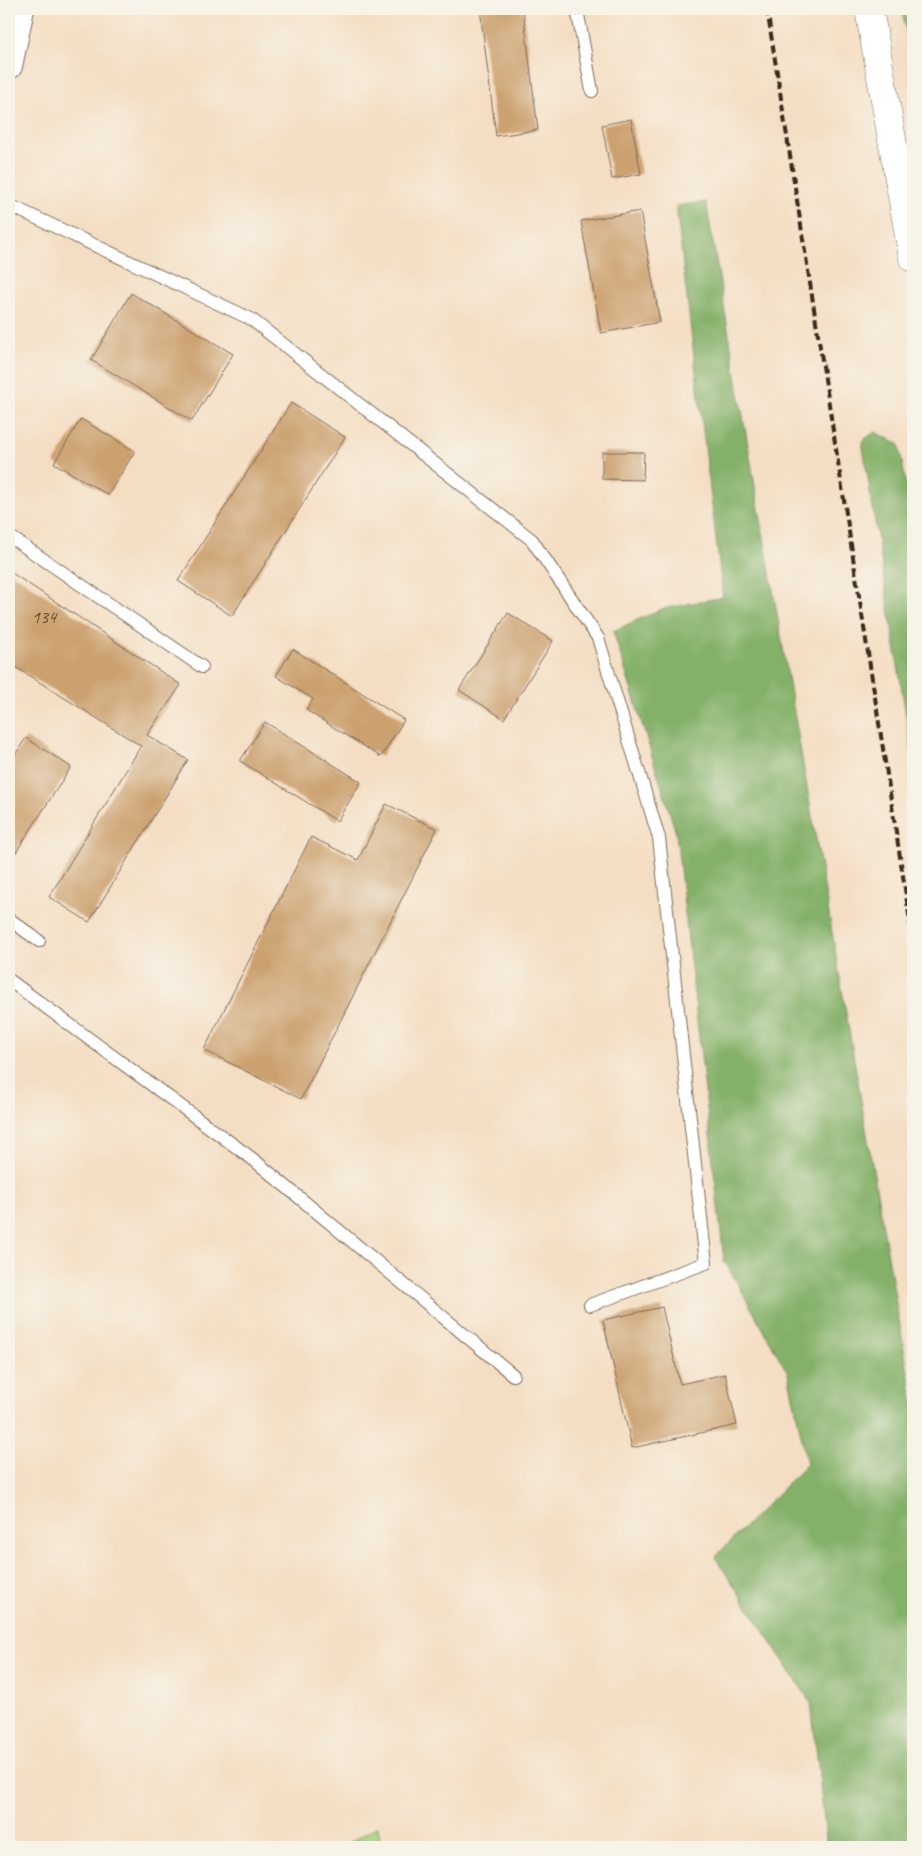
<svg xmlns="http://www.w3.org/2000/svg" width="922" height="1856" viewBox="0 0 922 1856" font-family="Caveat,sans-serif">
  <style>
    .green { fill: #a6ce79; stroke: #707c4c }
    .forest { fill: #84b169; stroke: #606e44 }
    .building { fill: #cca170 }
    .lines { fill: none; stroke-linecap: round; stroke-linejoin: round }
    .lane-casing { stroke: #7c6958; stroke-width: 14 }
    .street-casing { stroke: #7c6958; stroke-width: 28 }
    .secondary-casing { stroke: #7c6958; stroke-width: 29 }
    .lane { stroke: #fff; stroke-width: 12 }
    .street { stroke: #fff; stroke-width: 26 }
    .secondary { stroke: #fff; stroke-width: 28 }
    .rail { stroke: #3b2a1e; stroke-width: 4; stroke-dasharray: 8 4; stroke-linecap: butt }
    .labels { text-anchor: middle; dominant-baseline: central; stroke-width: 4; stroke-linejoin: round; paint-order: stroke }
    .number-label { font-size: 18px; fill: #5f4832 }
  </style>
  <rect width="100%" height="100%" fill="#f7f3e8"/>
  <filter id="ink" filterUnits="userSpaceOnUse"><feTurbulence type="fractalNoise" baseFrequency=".02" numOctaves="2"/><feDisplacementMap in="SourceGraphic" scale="10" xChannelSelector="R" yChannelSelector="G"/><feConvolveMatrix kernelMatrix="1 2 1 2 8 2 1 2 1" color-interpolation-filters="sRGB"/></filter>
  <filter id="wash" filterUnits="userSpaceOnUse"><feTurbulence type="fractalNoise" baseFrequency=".0096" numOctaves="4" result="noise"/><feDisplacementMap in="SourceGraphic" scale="20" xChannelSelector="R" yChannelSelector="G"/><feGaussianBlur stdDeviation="1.12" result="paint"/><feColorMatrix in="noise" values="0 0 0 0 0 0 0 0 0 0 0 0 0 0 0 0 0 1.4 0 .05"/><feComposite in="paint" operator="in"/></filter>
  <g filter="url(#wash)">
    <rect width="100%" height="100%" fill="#f4dec3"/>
    <!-- green -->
    <polygon class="green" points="378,1826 381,1847 341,1847 345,1845"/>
    <!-- forest -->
    <g class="forest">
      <polygon points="902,9 913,9 913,73"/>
      <polygon points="706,202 913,1401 913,1847 827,1847 811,1703 715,1557 807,1464 788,1373 724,1260 676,833 613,631 662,609 723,597 676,206"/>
      <polygon points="875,432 899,444 913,525 913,759 862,441"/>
    </g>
    <g id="blocks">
      <!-- building -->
      <g class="building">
        <polygon points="480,9 523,9 538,130 496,136"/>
        <polygon points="631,119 641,174 612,179 602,125"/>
        <polygon points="640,211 660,322 601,333 581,221"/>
        <polygon points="131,293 233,354 192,421 91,360"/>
        <polygon points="291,403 345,437 232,616 178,581"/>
        <polygon points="81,419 135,451 108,495 54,463"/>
        <polygon points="602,452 644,452 643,480 602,479"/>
        <polygon points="9,571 181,685 147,735 188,760 89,922 49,897 141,746 9,663"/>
        <polygon points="508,613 553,641 504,719 459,690"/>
        <polygon points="293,649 404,720 381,757 306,710 313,699 276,676"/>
        <polygon points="265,722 361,782 337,821 240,761"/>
        <polygon points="26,738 71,767 9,863 9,764"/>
        <polygon points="386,804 437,829 301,1099 204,1050 311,837 358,860"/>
        <polygon points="662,1307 680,1384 725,1374 737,1425 632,1448 603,1320"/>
      </g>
    </g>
  </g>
  <g filter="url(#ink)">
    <use href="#blocks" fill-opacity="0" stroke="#7c6958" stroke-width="1"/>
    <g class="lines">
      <defs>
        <g id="lane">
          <polyline points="577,9 592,91"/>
          <polyline points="9,205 251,319 532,540 598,638 659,838 706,1263 590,1305"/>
          <polyline points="9,536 202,667"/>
          <polyline points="9,919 39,941"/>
          <polyline points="9,980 254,1160 513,1375"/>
        </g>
        <polyline id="street" points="9,66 21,9"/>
        <polyline id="secondary" points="869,9 913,258"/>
      </defs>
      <!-- lane casing -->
      <use href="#lane" class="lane-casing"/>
      <!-- street casing -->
      <use href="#street" class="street-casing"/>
      <!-- secondary casing -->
      <use href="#secondary" class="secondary-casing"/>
      <!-- lane -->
      <use href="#lane" class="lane"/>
      <!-- street -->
      <use href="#street" class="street"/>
      <!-- secondary -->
      <use href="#secondary" class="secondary"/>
      <!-- rail -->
      <polyline class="rail" points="767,9 913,940"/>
    </g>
  </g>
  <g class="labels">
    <!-- number labels -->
    <g class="number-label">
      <text x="44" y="617">134</text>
    </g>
  </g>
  <!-- margin -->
  <rect width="922" height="1856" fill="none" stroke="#f7f3e8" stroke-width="30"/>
</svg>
